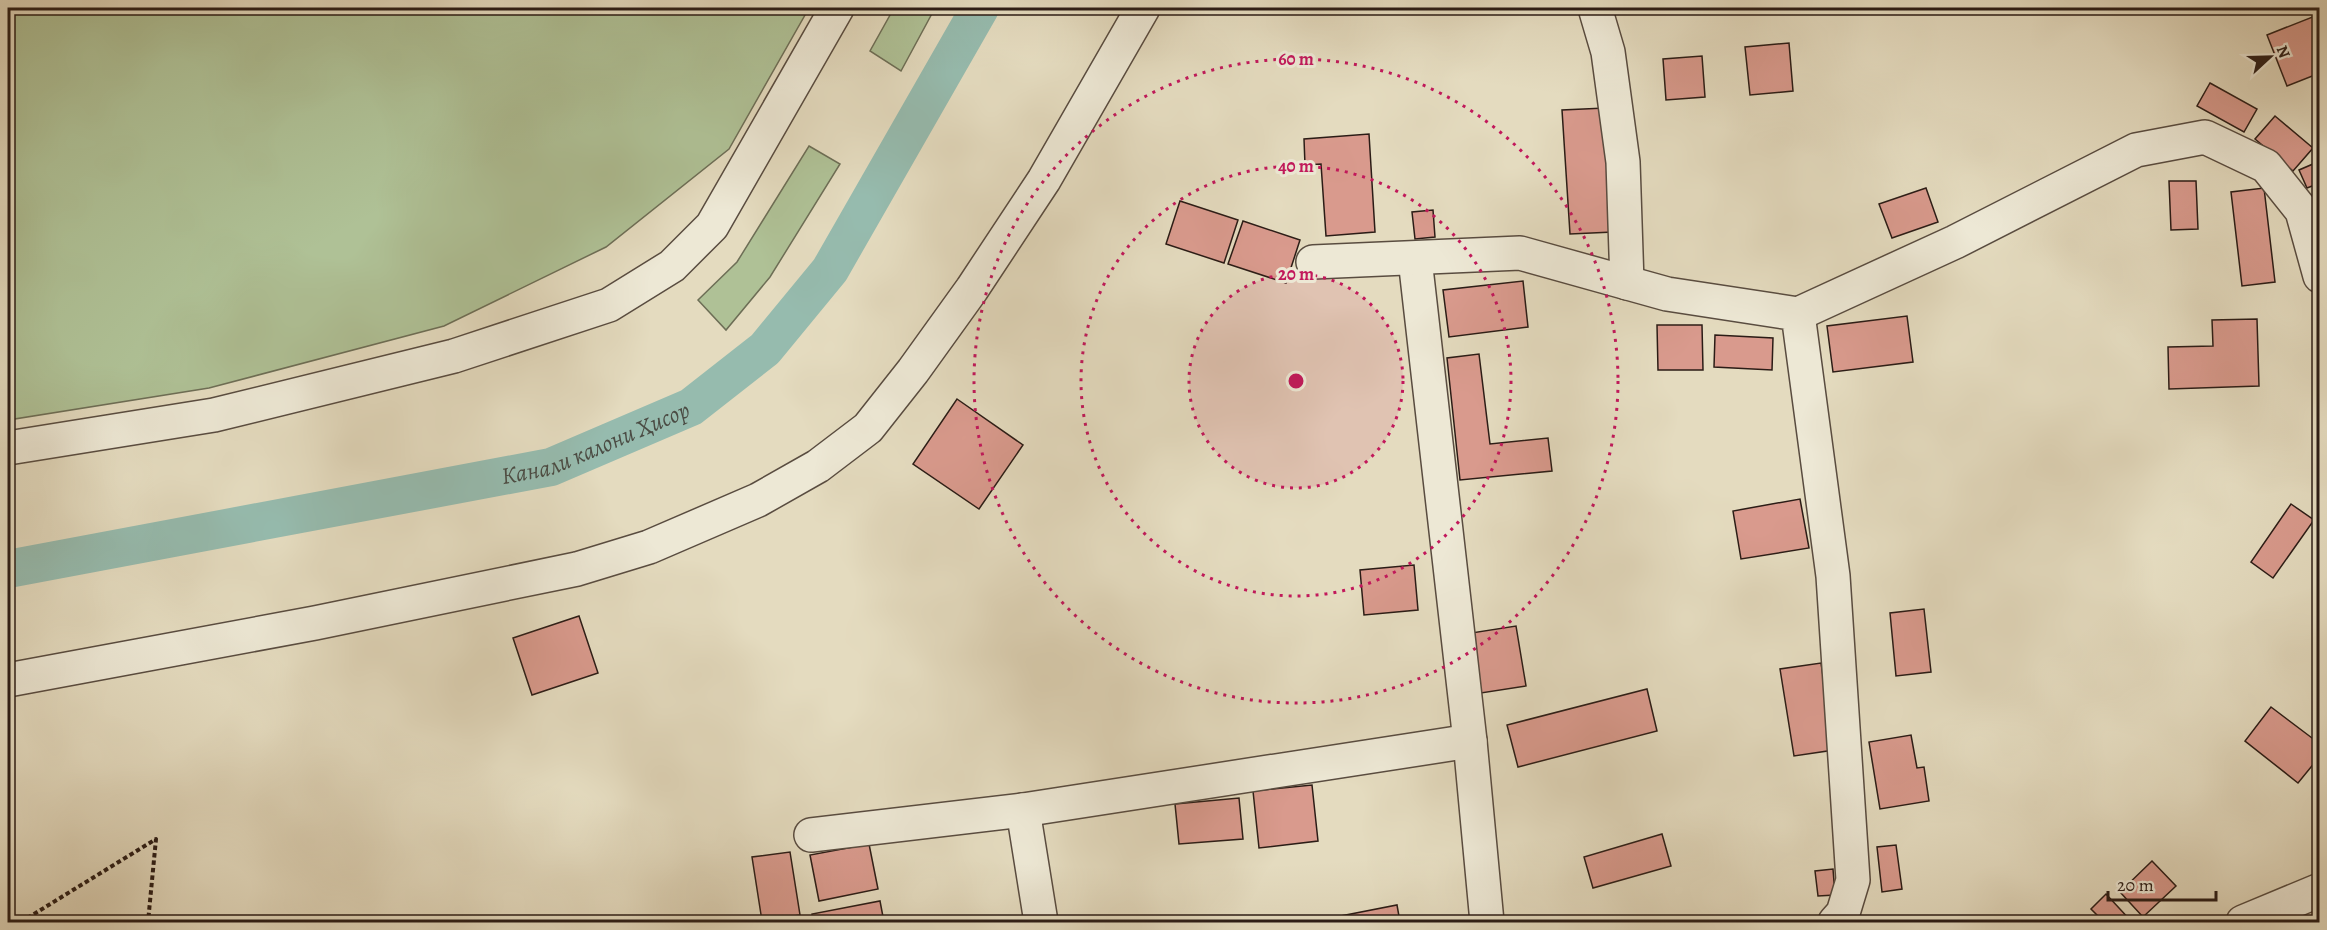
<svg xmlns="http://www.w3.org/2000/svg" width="2327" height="930" viewBox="0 0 2327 930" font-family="Alegreya,serif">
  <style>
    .green { fill: #afc196; stroke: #6d6e56; stroke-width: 1.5 }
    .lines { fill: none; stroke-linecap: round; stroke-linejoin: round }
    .canal { stroke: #96bbae; stroke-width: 38 }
    .building { fill: #d99a8d; stroke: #2b1c16; stroke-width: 1.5 }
    .minor-casing { stroke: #594c40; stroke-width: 36 }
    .path { stroke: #2b1c16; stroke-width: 4; stroke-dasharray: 4.5 3; stroke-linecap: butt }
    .minor { stroke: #ede8d5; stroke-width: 33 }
    .ring { fill: none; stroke: #c2185b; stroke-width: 3; stroke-dasharray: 3 6 }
    .labels { text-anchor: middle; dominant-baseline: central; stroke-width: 6; stroke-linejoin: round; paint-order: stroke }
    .water-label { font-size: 24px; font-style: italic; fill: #4b4c44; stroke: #ede8d5 }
    .centre { fill: #c2185b; stroke: #ede8d5; stroke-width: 3 }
    .ring-label { font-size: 18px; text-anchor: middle; font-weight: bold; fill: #c2185b; stroke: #ede8d5; stroke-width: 6; stroke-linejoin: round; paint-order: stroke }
  </style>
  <rect width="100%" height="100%" fill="#e4dbbf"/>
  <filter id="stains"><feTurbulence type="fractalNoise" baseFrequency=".00333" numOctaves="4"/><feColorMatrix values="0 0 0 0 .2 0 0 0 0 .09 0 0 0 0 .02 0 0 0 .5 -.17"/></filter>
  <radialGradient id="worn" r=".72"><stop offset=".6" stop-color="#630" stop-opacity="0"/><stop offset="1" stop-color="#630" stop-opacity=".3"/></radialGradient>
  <!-- green -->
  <g class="green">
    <polygon points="8,8 809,8 729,149 606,247 444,326 209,388 8,420"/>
    <polygon points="894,8 935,8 901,71 870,51"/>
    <polygon points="809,146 840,164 770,277 726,330 698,300 737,262"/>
  </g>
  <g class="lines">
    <!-- canal -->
    <path class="canal" id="s1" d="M8,569l543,-102 140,-60 74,-58 65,-79 150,-262"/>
  </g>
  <!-- building -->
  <g class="building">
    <polygon points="2320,14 2320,73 2287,86 2267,35"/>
    <polygon points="1789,43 1793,91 1750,95 1745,47"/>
    <polygon points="1702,56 1705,97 1666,100 1663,59"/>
    <polygon points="2210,83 2257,109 2244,132 2197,106"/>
    <polygon points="1605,108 1613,232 1570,234 1562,110"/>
    <polygon points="2275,116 2313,148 2293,171 2255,139"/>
    <polygon points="1369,134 1375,232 1326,236 1321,164 1305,165 1304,139"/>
    <polygon points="2320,161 2320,183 2307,188 2299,170"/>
    <polygon points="2169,181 2196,181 2198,229 2171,230"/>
    <polygon points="1926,188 1938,222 1892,238 1879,204"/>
    <polygon points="2264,188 2275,282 2242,286 2231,192"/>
    <polygon points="1180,201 1238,220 1224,263 1166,244"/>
    <polygon points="1433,210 1435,237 1415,239 1412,212"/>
    <polygon points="1243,221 1300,240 1286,283 1228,264"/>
    <polygon points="1523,281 1528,327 1449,337 1443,290"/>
    <polygon points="1907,316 1913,362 1833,372 1827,326"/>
    <polygon points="2257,319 2259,386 2169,389 2168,347 2213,346 2212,320"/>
    <polygon points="1657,325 1702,325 1703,370 1658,370"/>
    <polygon points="1715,335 1773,338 1772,370 1714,367"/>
    <polygon points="1479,354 1490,444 1548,438 1552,471 1460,480 1447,358"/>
    <polygon points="957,399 1023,445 979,509 913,464"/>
    <polygon points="1800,499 1809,548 1741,559 1733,511"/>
    <polygon points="2291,504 2314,520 2273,578 2251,562"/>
    <polygon points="1414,565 1418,610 1364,615 1360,570"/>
    <polygon points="1924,609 1931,672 1896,676 1890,613"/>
    <polygon points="579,616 598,673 532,695 513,638"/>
    <polygon points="1516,626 1526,686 1481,693 1471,633"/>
    <polygon points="1821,663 1834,750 1794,756 1780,669"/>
    <polygon points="1647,689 1657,731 1518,767 1507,725"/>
    <polygon points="2271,707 2320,744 2320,756 2298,783 2245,741"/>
    <polygon points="1911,735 1917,768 1924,767 1929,801 1880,809 1869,742"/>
    <polygon points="1312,785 1318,841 1259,848 1253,791"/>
    <polygon points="1239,798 1243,839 1179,844 1175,804"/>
    <polygon points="1662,834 1671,866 1593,888 1584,857"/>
    <polygon points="869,844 878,889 819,901 810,855"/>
    <polygon points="1896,845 1902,889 1882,892 1877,847"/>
    <polygon points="790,852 800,915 762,921 752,857"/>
    <polygon points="2152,861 2176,886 2143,917 2120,892"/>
    <polygon points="1833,869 1835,895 1818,896 1815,871"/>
    <polygon points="2106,894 2132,922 2104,922 2091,909"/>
    <polygon points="880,901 884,922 813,922 812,914"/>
    <polygon points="1397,905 1400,922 1310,922"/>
    <polygon points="1007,917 1008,922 980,922"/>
  </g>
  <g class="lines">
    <defs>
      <g id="minor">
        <polyline points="1595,8 1608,52 1623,162 1627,283"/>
        <polyline points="1415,259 1470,741 1487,922"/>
        <polyline points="1313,262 1520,253 1667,294 1798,314 1833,576 1853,880 1843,913 1835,922"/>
        <polyline points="1798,314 1955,242 2136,150 2205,137 2266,166 2302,211 2320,276"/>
        <polyline points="8,448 214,415 454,356 609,305 672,266 712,226 837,8"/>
        <polyline points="8,680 315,623 577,569 649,547 758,500 818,466 868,428 913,371 972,289 1044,180 1143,8"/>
        <polyline points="811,835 1023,810"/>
        <polyline points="1041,922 1023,810 1470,741"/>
        <polyline points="2243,922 2320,890"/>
      </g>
    </defs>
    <!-- minor casing -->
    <use href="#minor" class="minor-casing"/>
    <!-- path -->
    <polyline class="path" points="21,922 156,839 148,922"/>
    <!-- minor -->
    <use href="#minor" class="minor"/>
  </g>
  <!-- distance rings -->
  <circle cx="1296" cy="381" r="107" fill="#c2185b" fill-opacity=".12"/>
  <g class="ring">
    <circle cx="1296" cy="381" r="107"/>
    <circle cx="1296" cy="381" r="215"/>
    <circle cx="1296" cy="381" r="322"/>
  </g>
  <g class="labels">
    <!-- water labels -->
    <g class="water-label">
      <text stroke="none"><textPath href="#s1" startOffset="602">Канали калони Ҳисор</textPath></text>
    </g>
  </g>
  <circle cx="1296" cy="381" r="9" class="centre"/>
  <g class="ring-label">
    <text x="1296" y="65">60 m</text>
    <text x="1296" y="172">40 m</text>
    <text x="1296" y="280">20 m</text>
  </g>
  <!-- margin -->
  <rect width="2327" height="930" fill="none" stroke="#e4dbbf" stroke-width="30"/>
  <rect x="9" y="9" width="2309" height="912" fill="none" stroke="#2b1c16" stroke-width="3"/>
  <rect x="15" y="15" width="2297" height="900" fill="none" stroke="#2b1c16" stroke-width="1.5"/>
  <!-- north arrow -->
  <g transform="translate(2270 57) rotate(68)" stroke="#ede8d5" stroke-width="4.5" paint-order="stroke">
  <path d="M0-4.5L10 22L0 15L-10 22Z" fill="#2b1c16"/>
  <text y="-9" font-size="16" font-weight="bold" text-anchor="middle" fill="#2b1c16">N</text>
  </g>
  <!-- scale -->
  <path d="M2108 891v9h108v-9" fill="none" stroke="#2b1c16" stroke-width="3"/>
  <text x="2117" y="891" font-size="18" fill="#2b1c16" stroke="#ede8d5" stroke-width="4.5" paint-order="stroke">20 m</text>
  <rect width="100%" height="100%" filter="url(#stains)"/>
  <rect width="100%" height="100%" fill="url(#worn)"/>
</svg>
